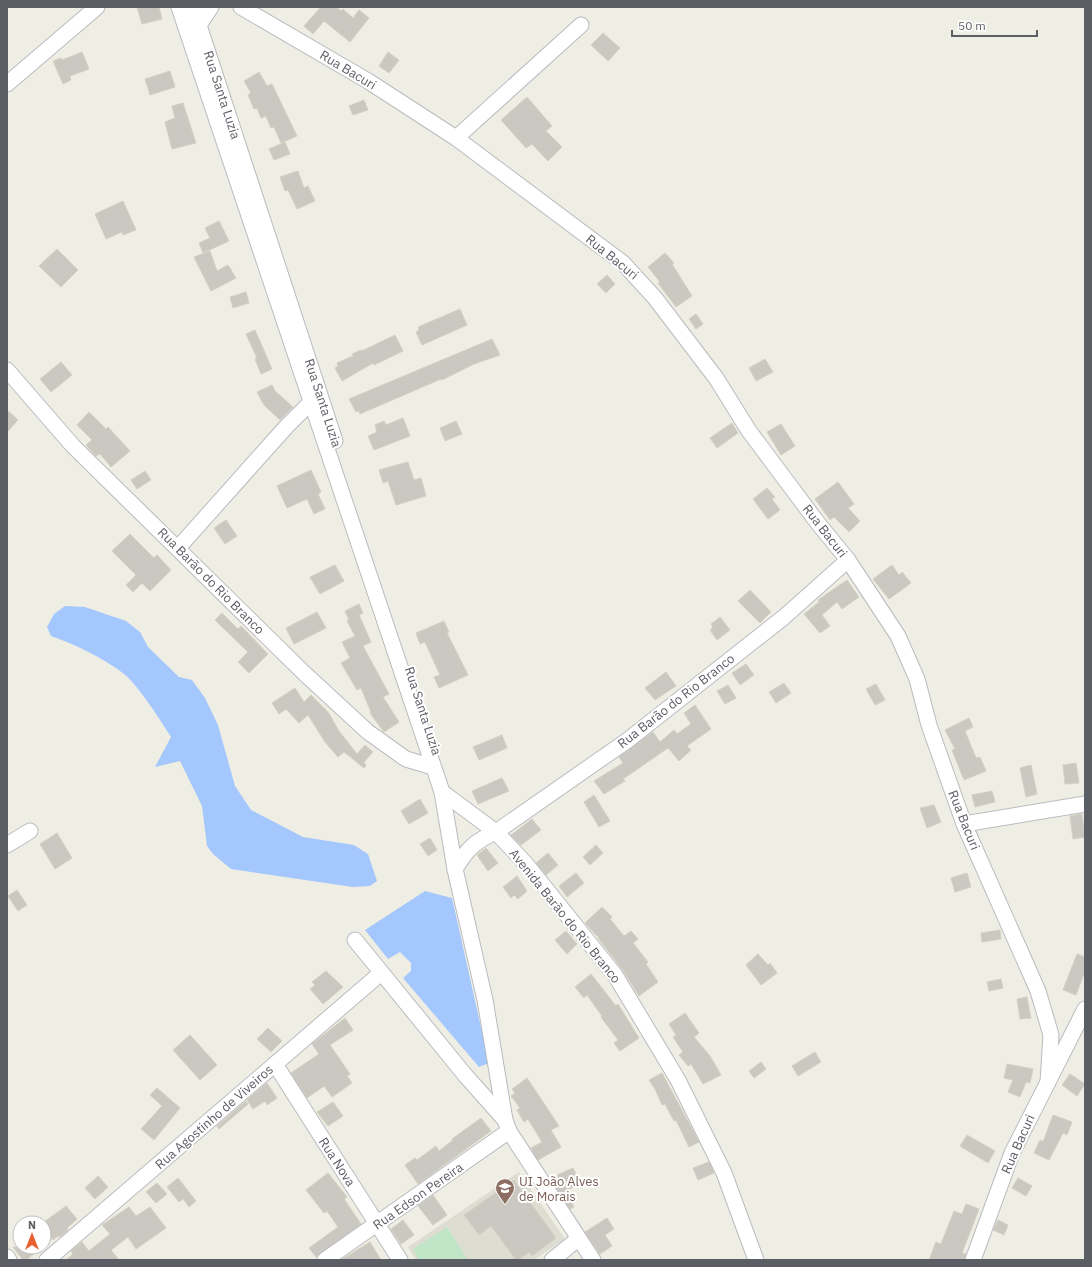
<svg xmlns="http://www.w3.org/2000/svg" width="1092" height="1267" viewBox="0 0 1092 1267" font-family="'IBM Plex Sans',sans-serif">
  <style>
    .education { fill: #deddd2 }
    .grass { fill: #c1e6c7 }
    .water { fill: #a4c7fe }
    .building { fill: #cac8c1; stroke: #d3d1c2 }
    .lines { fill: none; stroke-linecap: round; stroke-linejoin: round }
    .minor-casing { stroke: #b9bbc0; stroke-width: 17 }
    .minor { stroke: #fff; stroke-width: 15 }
    .labels { text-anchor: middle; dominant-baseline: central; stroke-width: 4; stroke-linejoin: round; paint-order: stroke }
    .street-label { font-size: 13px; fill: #5c5e65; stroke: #fff }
    .education-label { font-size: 13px; fill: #785e54; stroke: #fff; text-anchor: start }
  </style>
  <rect width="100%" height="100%" fill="#efeee4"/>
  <!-- education -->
  <polygon class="education" points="519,1172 565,1239 534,1260 416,1260 408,1247"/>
  <!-- grass -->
  <polygon class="grass" points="447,1227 468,1260 419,1260 413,1249"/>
  <!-- water -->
  <g class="water">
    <path d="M65,606l20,1 41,14 14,11 8,15 31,30 13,3 13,18 13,27 17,61 16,24 52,27 51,8 14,9 9,27 -7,5 -17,1 -122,-18 -18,-15 -6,-8 -5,-40 -22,-45 -25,6 16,-30c-10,-16 -33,-52 -47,-63 -22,-17 -48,-29 -73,-38l-4,-9 7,-13z"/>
    <polygon points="425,891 452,898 489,1063 479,1067 403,978 411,971 411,963 400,952 388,959 365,930"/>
  </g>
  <!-- building -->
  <g class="building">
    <polygon points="137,7 159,7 162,19 142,24"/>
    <polygon points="321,7 336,7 341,11 343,9 353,18 359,10 369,18 350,42 324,21 313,34 304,26"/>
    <polygon points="603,33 620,48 608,61 591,45"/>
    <polygon points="82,52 89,69 70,76 71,80 63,84 53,61 61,58 62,60"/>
    <polygon points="388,52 399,60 389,73 379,66"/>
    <polygon points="170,71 175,87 150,95 145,79"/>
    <polygon points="259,72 267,86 272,84 297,136 281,143 274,127 271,128 266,116 261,118 257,108 254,109 248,95 251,93 244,81"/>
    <polygon points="527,97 552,126 546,131 562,147 548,161 532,144 526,148 501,120"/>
    <polygon points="364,100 368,110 353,115 349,106"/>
    <polygon points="183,103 196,143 172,149 165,122 175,118 172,106"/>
    <polygon points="285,142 290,154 274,160 269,149"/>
    <polygon points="298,171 304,188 308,186 315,201 297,209 288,190 285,191 280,177"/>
    <polygon points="123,201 136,230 123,235 122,232 106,239 95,214"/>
    <polygon points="219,221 229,241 203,253 199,243 210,238 205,228"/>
    <polygon points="57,249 78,270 61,287 39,266"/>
    <polygon points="210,251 217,271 228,265 236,278 211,291 194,257"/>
    <polygon points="665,253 674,263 672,264 692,296 676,307 658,283 660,282 648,267"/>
    <polygon points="607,275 615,284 606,293 597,284"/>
    <polygon points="246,292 249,303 233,308 230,297"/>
    <polygon points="460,309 467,325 422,345 416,332 419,330 418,327"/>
    <polygon points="696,314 703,324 696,329 689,319"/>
    <polygon points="255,330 272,369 261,374 255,359 257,358 246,334"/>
    <polygon points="395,335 403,351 374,365 373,363 342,381 335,368 338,366 337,363 353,356 352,354 361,350 362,351"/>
    <polygon points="492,339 500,355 474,364 442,380 441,379 360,414 359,411 356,412 349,399"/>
    <polygon points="765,359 773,372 756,381 749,368"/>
    <polygon points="61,362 72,375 51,392 40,379"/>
    <polygon points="272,385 275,391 293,407 280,420 264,405 257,392"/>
    <polygon points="7,410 18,420 7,432"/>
    <polygon points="89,412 106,429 108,427 130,451 111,467 100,454 96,456 86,445 92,440 77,425"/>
    <polygon points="403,418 410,436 374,450 368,436 377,432 375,425 384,421 386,425"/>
    <polygon points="456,421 462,434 445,441 440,428"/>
    <polygon points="732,423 738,433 717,448 710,438"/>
    <polygon points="781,424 795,446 781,455 767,432"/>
    <polygon points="408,462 414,480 421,478 426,496 396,505 388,481 383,483 379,470"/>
    <polygon points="311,470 321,492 318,494 325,509 314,514 307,499 287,508 277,486"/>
    <polygon points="145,471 151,480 137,489 131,480"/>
    <polygon points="838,482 854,504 848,508 860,521 849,532 834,517 830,520 815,499"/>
    <polygon points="767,488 775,497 772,499 780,510 768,519 753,499"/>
    <polygon points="226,520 237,536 225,544 214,528"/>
    <polygon points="130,534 154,558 157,555 171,570 150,591 142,583 133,592 126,585 136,575 112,551"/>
    <polygon points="335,565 344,581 320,594 310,577"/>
    <polygon points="892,565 899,575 902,572 911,583 889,599 873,579"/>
    <polygon points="847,580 859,597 842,609 837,602 822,615 830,626 820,633 804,614 819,602 818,600"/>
    <polygon points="750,590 771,612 760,623 738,601"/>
    <polygon points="359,604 363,613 359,615 371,642 363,646 389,694 383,697 399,722 384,732 370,713 371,712 361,688 357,690 341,663 350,658 342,642 355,636 347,621 349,620 345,611"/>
    <polygon points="317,612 326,628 294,644 286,628"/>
    <polygon points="222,613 238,629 241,626 268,654 249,673 238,662 248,652 215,620"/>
    <polygon points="720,617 730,630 717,640 710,630 713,627 711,624"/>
    <polygon points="444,621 449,632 447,633 468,675 439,688 434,677 440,675 425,642 420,644 416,633"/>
    <polygon points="746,664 754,675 740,685 732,673"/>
    <polygon points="666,672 676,686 655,700 645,688"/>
    <polygon points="784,683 791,693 776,703 769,692"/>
    <polygon points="876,684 885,700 875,705 866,689"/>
    <polygon points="728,685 736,698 725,704 717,691"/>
    <polygon points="295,688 304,702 311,695 328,712 339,731 357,754 365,745 373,752 364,762 366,766 364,768 344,752 338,757 325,742 308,715 299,723 286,709 279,714 272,703"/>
    <polygon points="695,705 711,729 687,746 691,750 679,761 668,748 623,779 625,781 604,794 594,781 623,763 619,757 653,732 660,742 674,730 677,734 691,724 684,713"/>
    <polygon points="969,718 973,727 965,731 976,758 980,757 986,771 964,780 952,750 955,749 945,730"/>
    <polygon points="502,735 507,748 479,760 473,747"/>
    <polygon points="1076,763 1079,783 1065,784 1063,765"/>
    <polygon points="1031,765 1037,794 1026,797 1020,768"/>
    <polygon points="502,778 509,791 478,804 472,791"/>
    <polygon points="992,791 995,802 975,807 972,795"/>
    <polygon points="594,795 610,821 599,827 584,802"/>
    <polygon points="420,799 428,813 409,824 401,811"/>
    <polygon points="934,805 941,822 927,828 920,808"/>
    <polygon points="1082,814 1085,837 1073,839 1070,816"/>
    <polygon points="532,819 541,830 521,845 511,835"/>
    <polygon points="57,833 72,858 55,869 40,844"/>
    <polygon points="430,838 437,850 428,856 420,844"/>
    <polygon points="596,845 603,853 590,865 583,857"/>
    <polygon points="486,848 498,863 488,871 477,855"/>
    <polygon points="548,853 558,865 546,875 536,863"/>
    <polygon points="576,873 584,883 567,897 559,886"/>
    <polygon points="967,873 971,887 955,892 951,878"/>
    <polygon points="517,876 527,891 518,899 514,895 511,898 503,887"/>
    <polygon points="17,890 27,905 18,911 8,896"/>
    <polygon points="602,907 612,917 610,919 624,936 631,931 638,939 633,943 648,962 646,964 658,982 639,996 622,969 598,938 599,938 585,923"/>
    <polygon points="1000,930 1001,939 982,942 981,933"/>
    <polygon points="566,931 577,944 567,954 555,940"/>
    <polygon points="758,954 768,965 770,963 777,973 761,985 746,965"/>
    <polygon points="1077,954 1085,957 1085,971 1076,995 1063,990"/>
    <polygon points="326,971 343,987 323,1004 310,989 315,985 312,982"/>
    <polygon points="591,974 616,1006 618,1004 639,1038 620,1051 614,1043 618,1040 601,1017 602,1016 587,995 584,998 575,987"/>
    <polygon points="1001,979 1003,988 989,991 987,982"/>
    <polygon points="1027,997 1031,1018 1020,1019 1017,999"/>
    <polygon points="685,1013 699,1033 694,1037 710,1056 721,1075 703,1084 691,1064 688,1066 679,1055 683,1052 673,1037 676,1035 669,1024"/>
    <polygon points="345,1018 353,1030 330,1045 350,1074 347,1076 352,1083 332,1097 324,1086 307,1098 291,1073 319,1054 312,1044"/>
    <polygon points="268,1028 282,1041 271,1052 257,1039"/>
    <polygon points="190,1035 217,1065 200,1080 173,1050"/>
    <polygon points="815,1052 821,1062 798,1076 792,1066"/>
    <polygon points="761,1062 766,1069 754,1078 749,1071"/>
    <polygon points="1007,1064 1033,1069 1030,1083 1026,1082 1020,1097 1008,1092 1013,1080 1004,1078"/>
    <polygon points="662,1073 699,1142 689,1147 676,1120 674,1121 665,1104 662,1105 655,1089 649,1080"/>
    <polygon points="1070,1074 1085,1084 1077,1096 1062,1085"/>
    <polygon points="527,1078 559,1126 551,1130 561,1147 538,1160 531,1148 542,1142 528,1119 524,1122 517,1110 520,1108 511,1096 515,1093 512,1089"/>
    <polygon points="267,1083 277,1098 267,1105 265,1101 253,1109 247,1100"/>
    <polygon points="157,1088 180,1108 154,1140 141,1129 162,1106 150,1095"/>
    <polygon points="246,1101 248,1104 219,1129 217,1126"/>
    <polygon points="333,1102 343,1116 328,1126 317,1112"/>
    <polygon points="1053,1115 1072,1122 1067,1135 1063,1133 1049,1160 1034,1153 1040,1140 1043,1142"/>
    <polygon points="481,1118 491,1131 418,1184 405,1165 415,1158 417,1160 436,1146 439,1151 453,1140 452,1139"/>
    <polygon points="967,1135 995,1151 988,1163 960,1146"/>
    <polygon points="709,1162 714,1173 698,1180 693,1168"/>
    <polygon points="573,1168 581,1184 565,1191 574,1207 570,1209 550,1178"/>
    <polygon points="328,1173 347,1197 344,1199 361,1224 316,1257 309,1248 338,1227 327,1211 324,1213 306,1190"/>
    <polygon points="98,1176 108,1187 95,1199 85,1188"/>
    <polygon points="178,1178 196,1201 189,1207 183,1199 179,1202 167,1187"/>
    <polygon points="1018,1178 1032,1186 1026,1196 1012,1188"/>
    <polygon points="514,1180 556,1238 532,1256 529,1252 518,1260 516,1260 491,1226 479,1235 464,1215"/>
    <polygon points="157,1183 167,1194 156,1203 146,1192"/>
    <polygon points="433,1195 447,1215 433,1225 418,1206"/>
    <polygon points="966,1204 979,1209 962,1253 966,1254 964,1260 929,1260 936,1242 941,1244 954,1211 962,1214"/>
    <polygon points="66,1206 77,1219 67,1228 68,1230 60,1237 58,1236 53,1240 48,1234 44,1237 44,1222"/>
    <polygon points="129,1207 136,1216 150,1207 166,1228 136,1249 128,1237 111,1250 119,1260 66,1260 73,1254 71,1251 82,1242 89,1251 110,1234 102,1225"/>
    <polygon points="607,1218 614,1229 605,1235 612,1246 600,1254 585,1232"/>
    <polygon points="403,1220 414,1235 401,1244 391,1229"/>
    <polygon points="998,1220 1008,1225 1004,1235 993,1230"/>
    <polygon points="370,1242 381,1260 341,1260"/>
    <polygon points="13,1247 43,1247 26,1260 23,1260"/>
  </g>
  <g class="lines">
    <defs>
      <g id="minor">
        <polyline points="179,7 442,792 455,869 485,1000 505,1120 509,1131 593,1260"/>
        <polyline points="193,7 335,441"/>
        <polyline points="241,7 368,81 456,138 623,263 655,298 716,378 749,431 817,522 848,560 898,636 917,679 929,725 964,824 1038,991 1051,1035 1048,1082"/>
        <polyline points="199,25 211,7"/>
        <polyline points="7,84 97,7"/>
        <polyline points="456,138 581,25"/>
        <polyline points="7,370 73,446 304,673 368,732 406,759 433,767"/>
        <polyline points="178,548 286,427 311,402 320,405"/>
        <polyline points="442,792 496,832 526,864 615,975 678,1080 724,1173 756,1260"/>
        <polyline points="964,824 1085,804"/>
        <polyline points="7,845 30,831"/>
        <path d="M455,869c12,-20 20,-28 41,-37l132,-92 156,-123 64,-57"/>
        <polyline points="355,940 465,1075 505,1120"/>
        <polyline points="275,1064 400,1260"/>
        <polyline points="7,1257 9,1260"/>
        <polyline points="47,1260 381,973"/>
        <polyline points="325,1260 509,1131"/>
        <polyline points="552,1260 578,1239"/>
        <polyline points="973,1260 1012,1153 1085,1009"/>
      </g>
    </defs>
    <!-- minor casing -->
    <use href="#minor" class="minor-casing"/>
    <!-- minor -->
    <use href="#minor" class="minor"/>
  </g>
  <!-- icons -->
  <defs>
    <symbol id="school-pin" viewBox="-11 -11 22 30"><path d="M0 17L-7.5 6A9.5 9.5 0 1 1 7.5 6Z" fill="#8d6e63" stroke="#fff"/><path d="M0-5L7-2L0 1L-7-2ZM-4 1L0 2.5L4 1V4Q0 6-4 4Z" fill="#fff"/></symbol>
  </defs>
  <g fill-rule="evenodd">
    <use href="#school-pin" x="494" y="1177" width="22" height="30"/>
  </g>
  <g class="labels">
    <!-- street labels -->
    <g class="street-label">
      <text transform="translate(348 70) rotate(31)">Rua Bacuri</text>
      <text transform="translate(222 95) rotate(72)">Rua Santa Luzia</text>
      <text transform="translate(612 257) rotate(39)">Rua Bacuri</text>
      <text transform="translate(323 403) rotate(72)">Rua Santa Luzia</text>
      <text transform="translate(825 531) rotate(52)">Rua Bacuri</text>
      <text transform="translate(211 581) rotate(45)">Rua Barão do Rio Branco</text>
      <text transform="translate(676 701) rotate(-38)">Rua Barão do Rio Branco</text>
      <text transform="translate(423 711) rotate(72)">Rua Santa Luzia</text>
      <text transform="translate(964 820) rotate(68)">Rua Bacuri</text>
      <text transform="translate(565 916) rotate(51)">Avenida Barão do Rio Branco</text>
      <text transform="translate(214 1117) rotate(-41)">Rua Agostinho de Viveiros</text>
      <text transform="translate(1018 1144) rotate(-66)">Rua Bacuri</text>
      <text transform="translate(337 1162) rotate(57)">Rua Nova</text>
      <text transform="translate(418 1196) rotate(-35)">Rua Edson Pereira</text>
    </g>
    <!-- education labels -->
    <g class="education-label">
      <text x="519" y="1181">UI João Alves<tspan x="519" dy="15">de Morais</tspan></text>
    </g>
  </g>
  <!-- border -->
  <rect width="1092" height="1267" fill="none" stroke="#5c5e65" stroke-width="16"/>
  <!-- north arrow -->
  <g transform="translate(32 1235)"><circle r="19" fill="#ffffff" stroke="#bebfc1"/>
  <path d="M0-3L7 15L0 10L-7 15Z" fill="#e85f30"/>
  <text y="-6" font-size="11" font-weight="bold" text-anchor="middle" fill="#5c5e65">N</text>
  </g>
  <!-- scale -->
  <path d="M952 30v6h85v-6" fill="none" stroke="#5c5e65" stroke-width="2"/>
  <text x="958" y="30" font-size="12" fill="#5c5e65" stroke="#ffffff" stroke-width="3" paint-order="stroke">50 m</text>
</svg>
